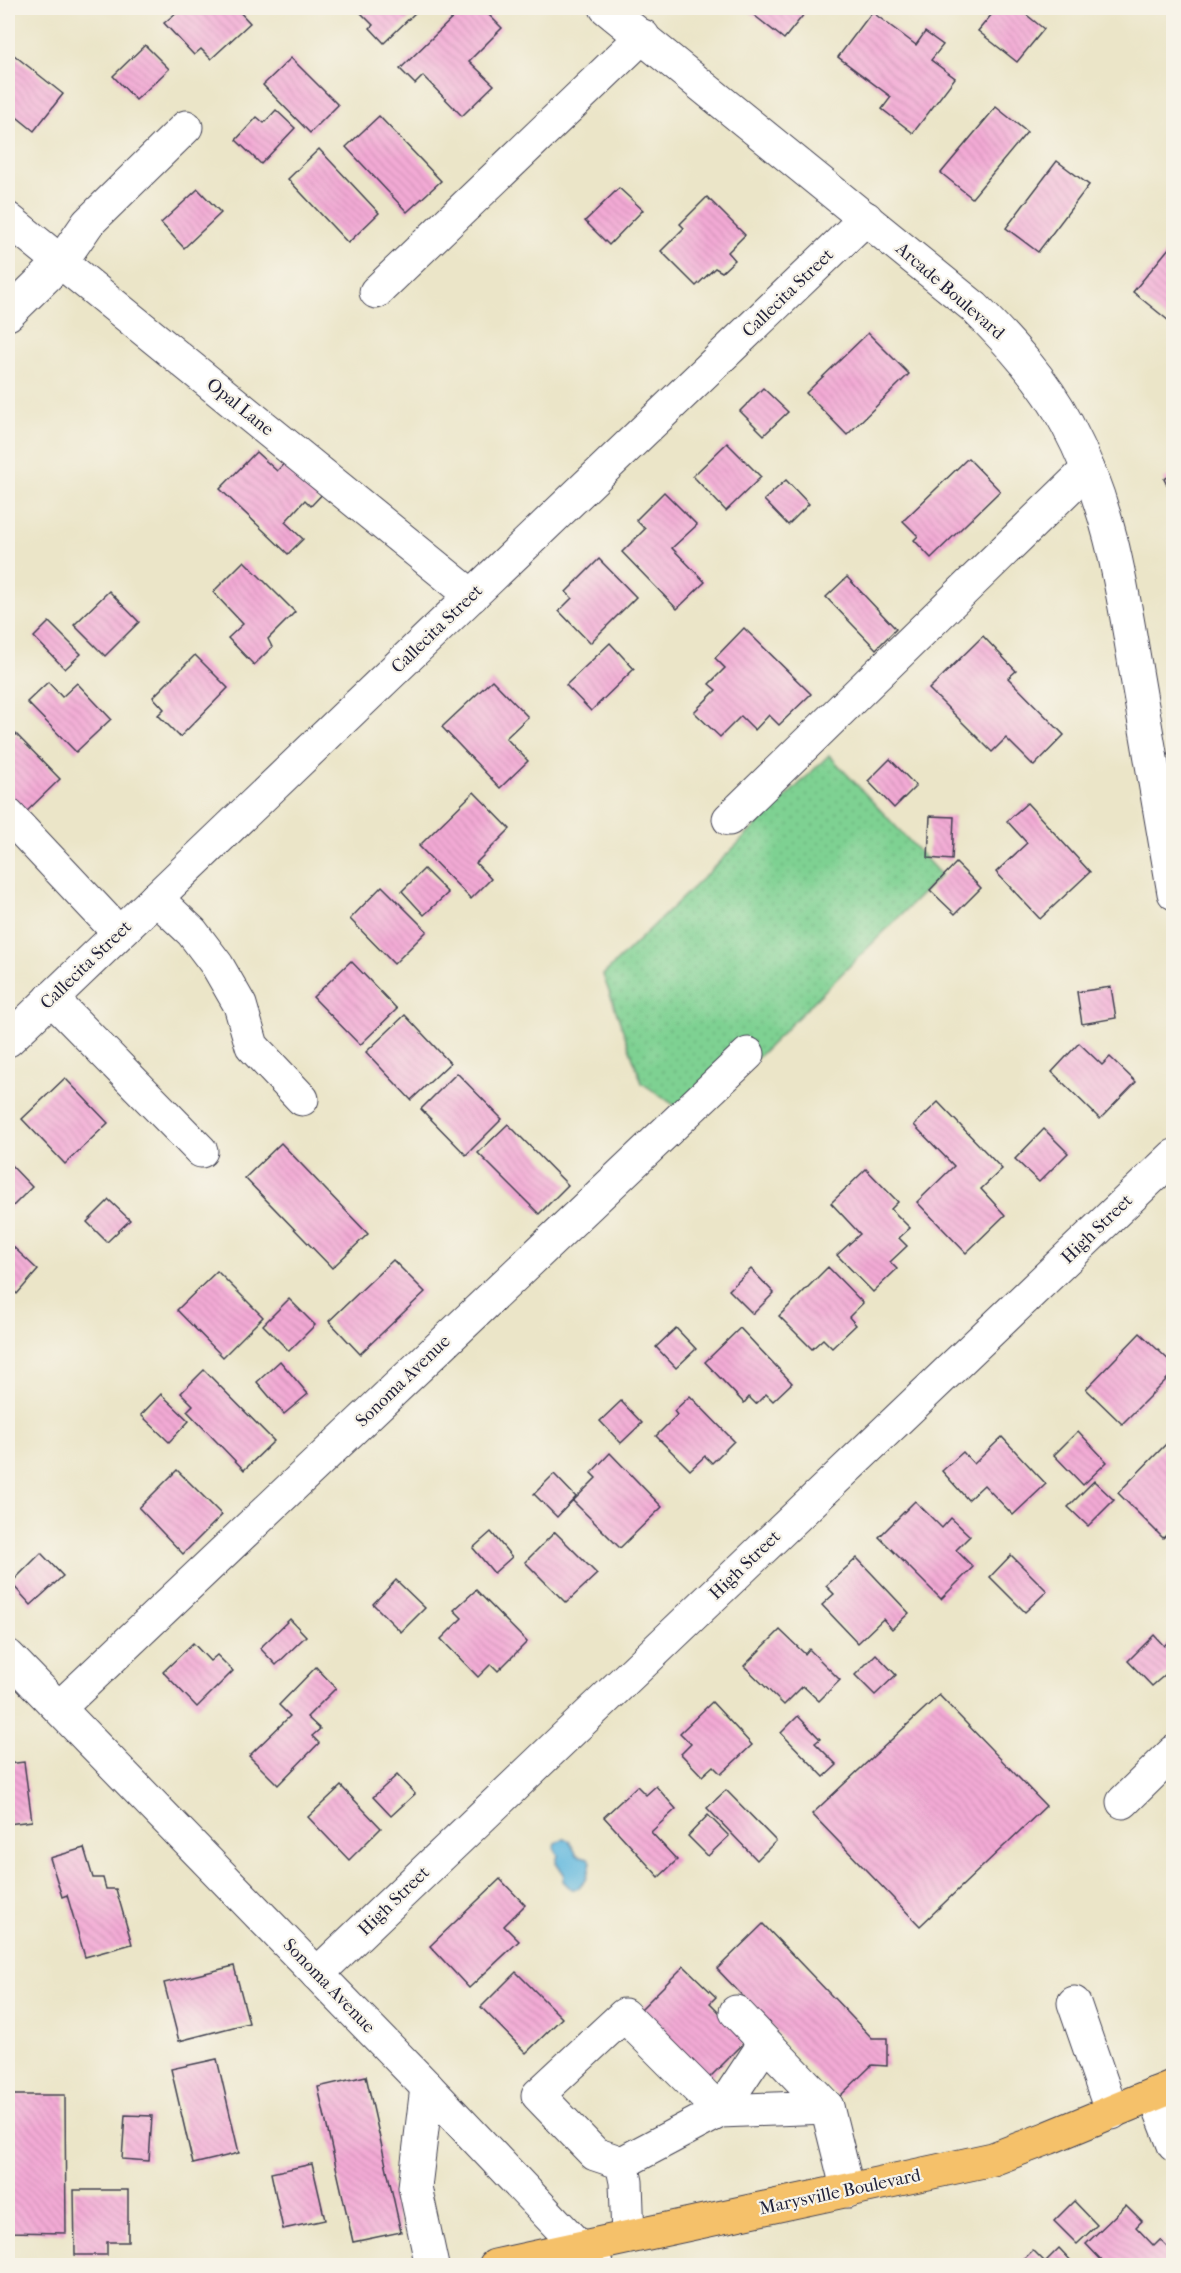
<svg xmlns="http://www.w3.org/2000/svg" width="1181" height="2273" viewBox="0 0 1181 2273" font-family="'IM FELL French Canon',serif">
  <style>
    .grass { fill: url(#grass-dots); stroke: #507a66; stroke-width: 1.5 }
    .water { fill: #61b8de; stroke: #426d8c; stroke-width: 1.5 }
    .building { fill: url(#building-back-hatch) }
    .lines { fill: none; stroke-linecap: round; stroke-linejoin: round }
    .minor-casing { stroke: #403f50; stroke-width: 35 }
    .major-casing { stroke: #403f50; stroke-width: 35 }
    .minor { stroke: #fff; stroke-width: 33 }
    .major { stroke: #f5c16b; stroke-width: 33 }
    .labels { text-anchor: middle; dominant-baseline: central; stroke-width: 4.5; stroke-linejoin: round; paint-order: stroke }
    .street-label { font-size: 18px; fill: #22223b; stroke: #f7f3e8 }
  </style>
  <defs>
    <pattern id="grass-dots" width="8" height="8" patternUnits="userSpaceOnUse" patternTransform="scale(1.5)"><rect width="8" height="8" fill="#7ed192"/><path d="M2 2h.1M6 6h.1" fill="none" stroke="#6db37f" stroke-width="1.8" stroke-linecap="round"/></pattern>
    <pattern id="building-back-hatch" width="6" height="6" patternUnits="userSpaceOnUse" patternTransform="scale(1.5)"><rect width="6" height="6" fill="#f3aad5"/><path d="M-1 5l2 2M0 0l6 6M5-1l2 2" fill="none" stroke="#d092b8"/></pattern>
  </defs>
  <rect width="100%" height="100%" fill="#f7f3e8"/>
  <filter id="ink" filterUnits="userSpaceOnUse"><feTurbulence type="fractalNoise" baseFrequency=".0167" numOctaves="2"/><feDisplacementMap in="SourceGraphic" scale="12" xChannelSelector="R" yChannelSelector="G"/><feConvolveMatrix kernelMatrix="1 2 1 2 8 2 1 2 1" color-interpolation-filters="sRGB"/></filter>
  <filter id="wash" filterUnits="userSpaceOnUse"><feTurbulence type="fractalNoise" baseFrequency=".008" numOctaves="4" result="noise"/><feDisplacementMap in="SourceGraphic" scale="24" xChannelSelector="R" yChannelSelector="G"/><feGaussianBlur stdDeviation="1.35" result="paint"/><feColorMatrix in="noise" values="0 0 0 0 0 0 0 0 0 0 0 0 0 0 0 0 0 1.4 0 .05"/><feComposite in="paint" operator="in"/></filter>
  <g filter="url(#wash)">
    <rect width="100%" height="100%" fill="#ebe5c8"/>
    <!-- grass -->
    <polygon class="grass" points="829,755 941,875 762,1053 693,1118 642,1083 603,975"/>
    <!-- water -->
    <polygon class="water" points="564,1838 569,1841 577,1855 588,1858 591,1862 586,1880 577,1889 571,1889 563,1881 564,1874 556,1862 558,1855 554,1848 556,1843"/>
    <g id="blocks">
      <!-- building -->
      <g class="building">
        <polygon points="182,8 236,8 250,23 211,59 201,49 194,55 164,23"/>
        <polygon points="356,8 420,8 384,43 370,28 373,25"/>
        <polygon points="463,8 482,8 502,28 469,61 494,85 462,116 423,76 415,84 400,69"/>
        <polygon points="745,8 809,8 784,39"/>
        <polygon points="997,8 1018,8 1044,29 1017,62 978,31"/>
        <polygon points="872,12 916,45 925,32 943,45 931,60 955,78 913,133 882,109 891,97 838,57"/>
        <polygon points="145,45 169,69 136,100 113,76"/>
        <polygon points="9,51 63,94 34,131 8,110"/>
        <polygon points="291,58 338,105 310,133 263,85"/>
        <polygon points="996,107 1027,132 972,198 941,173"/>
        <polygon points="276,110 295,128 261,164 236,140 257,117 264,123"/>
        <polygon points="379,116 441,181 407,212 346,147"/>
        <polygon points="319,149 379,213 348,243 288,179"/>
        <polygon points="1057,161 1089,185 1038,252 1006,228"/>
        <polygon points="619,188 643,210 609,245 585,221"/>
        <polygon points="198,189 221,213 184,248 161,223"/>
        <polygon points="707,197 745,235 728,252 735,260 722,272 715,268 696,286 661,251 684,228 680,224"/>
        <polygon points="1174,242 1174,325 1133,292"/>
        <polygon points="868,333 909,374 847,435 806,393"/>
        <polygon points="763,388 788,412 764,435 740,411"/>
        <polygon points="727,443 761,477 726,511 693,476"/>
        <polygon points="256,452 277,471 292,455 328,488 311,506 305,500 285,522 303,539 288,554 220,489"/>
        <polygon points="968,458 1000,491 931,558 914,540 918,536 903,521"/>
        <polygon points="1174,474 1174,499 1164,479"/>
        <polygon points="786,480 809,504 788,525 764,500"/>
        <polygon points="664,492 697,525 672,548 705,582 677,609 622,552 645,529 636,520"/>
        <polygon points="599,559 636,597 590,643 559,611 572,598 566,592"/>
        <polygon points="244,561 295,612 268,639 272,647 254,665 228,638 243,624 213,592"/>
        <polygon points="847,577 896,629 876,649 826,597"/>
        <polygon points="109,591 139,622 105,656 74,625"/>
        <polygon points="49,622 81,654 65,669 34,637"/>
        <polygon points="744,628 811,694 779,725 769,715 755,730 741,716 720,737 694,712 716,690 709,684 725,668 715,658"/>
        <polygon points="983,636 1016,671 1008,678 1064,735 1034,766 1006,738 992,752 929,689"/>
        <polygon points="610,643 634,669 591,711 566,685"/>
        <polygon points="195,655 228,688 180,737 158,715 164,709 153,697"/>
        <polygon points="492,680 528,717 506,738 528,761 500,788 442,727"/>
        <polygon points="48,682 62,697 77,683 111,719 76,752 27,702"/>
        <polygon points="16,734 60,779 23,815 8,798 8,743"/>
        <polygon points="890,759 916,786 894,808 868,781"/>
        <polygon points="474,792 510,829 476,863 491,879 471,899 419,846"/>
        <polygon points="1027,803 1090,872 1040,919 996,872 1027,843 1007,821"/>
        <polygon points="930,816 954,817 952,860 928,858"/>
        <polygon points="956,863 981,888 955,914 930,890"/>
        <polygon points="424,869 448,893 424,915 402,891"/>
        <polygon points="382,886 427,931 394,964 350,919"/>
        <polygon points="351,961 397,1009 360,1045 313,997"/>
        <polygon points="1111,987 1116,1018 1082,1024 1077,992"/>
        <polygon points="405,1015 450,1063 411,1100 366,1052"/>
        <polygon points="1079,1043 1102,1065 1110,1057 1136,1082 1100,1119 1052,1072"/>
        <polygon points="457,1073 502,1119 466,1155 421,1109"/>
        <polygon points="65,1078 108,1123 65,1164 22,1119"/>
        <polygon points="938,1102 1002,1169 981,1189 1005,1215 966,1253 917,1202 954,1166 914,1125"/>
        <polygon points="508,1124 568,1185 539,1214 478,1153"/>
        <polygon points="1044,1129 1068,1153 1039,1182 1015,1159"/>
        <polygon points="281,1143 368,1234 332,1268 245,1178"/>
        <polygon points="8,1162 32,1187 8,1211"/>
        <polygon points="866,1169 898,1202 891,1209 910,1228 899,1238 907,1246 890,1262 897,1269 873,1292 837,1255 860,1234 831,1203"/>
        <polygon points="109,1200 130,1220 107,1242 87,1222"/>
        <polygon points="8,1242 38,1270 17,1294 8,1285"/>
        <polygon points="393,1260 425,1292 360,1354 329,1321"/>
        <polygon points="828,1267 863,1303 849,1317 856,1325 832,1348 823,1339 812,1349 779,1316"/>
        <polygon points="751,1269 774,1293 753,1314 729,1290"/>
        <polygon points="217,1271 263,1317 223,1357 177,1310"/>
        <polygon points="289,1299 315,1325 289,1351 263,1325"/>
        <polygon points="676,1328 696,1349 676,1368 656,1347"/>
        <polygon points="740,1328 792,1383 773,1401 766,1394 756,1404 749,1397 744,1403 705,1362"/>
        <polygon points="1140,1333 1174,1365 1174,1372 1122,1424 1086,1389"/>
        <polygon points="280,1361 308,1394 284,1414 257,1382"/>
        <polygon points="204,1370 274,1441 244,1470 187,1411 193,1405 181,1393"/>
        <polygon points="161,1394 189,1421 169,1442 141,1415"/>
        <polygon points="690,1396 734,1441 712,1463 705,1456 690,1470 656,1436 677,1415 674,1411"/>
        <polygon points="621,1401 642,1423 621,1443 600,1421"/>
        <polygon points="1078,1431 1107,1462 1083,1485 1054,1455"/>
        <polygon points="1002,1437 1046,1484 1013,1515 984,1485 968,1500 942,1471 963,1452 974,1464"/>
        <polygon points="1170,1440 1174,1443 1174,1528 1163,1538 1118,1493"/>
        <polygon points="610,1453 662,1507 620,1548 573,1501 596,1478 591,1473"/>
        <polygon points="177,1470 222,1515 183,1554 139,1508"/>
        <polygon points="554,1474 576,1497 557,1517 534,1494"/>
        <polygon points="1094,1481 1114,1500 1088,1526 1068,1507"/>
        <polygon points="915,1501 942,1528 951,1518 970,1536 956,1550 973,1567 941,1599 879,1537"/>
        <polygon points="491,1532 512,1557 494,1573 473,1548"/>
        <polygon points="555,1532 597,1574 566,1603 525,1562"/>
        <polygon points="41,1553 63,1576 31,1605 11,1583"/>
        <polygon points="1011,1555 1047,1591 1025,1612 990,1577"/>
        <polygon points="857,1558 909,1613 892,1629 883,1619 858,1643 822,1605 834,1594 826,1586"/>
        <polygon points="396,1580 425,1608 401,1632 373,1604"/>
        <polygon points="476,1590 527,1642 498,1671 491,1664 478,1677 441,1639 462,1618 454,1610"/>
        <polygon points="290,1619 306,1636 276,1665 260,1648"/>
        <polygon points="780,1630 805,1654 809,1649 840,1680 819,1701 803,1686 784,1705 744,1666"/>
        <polygon points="1154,1635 1164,1646 1174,1636 1174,1667 1152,1686 1128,1661"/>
        <polygon points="193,1643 210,1661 217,1655 233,1671 197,1707 163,1672"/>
        <polygon points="876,1654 896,1675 875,1695 855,1675"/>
        <polygon points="316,1667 336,1688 307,1717 320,1729 312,1736 319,1743 278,1785 249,1756 290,1716 279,1705"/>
        <polygon points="939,1695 1046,1806 920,1926 812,1814"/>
        <polygon points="712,1702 752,1745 721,1774 713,1766 702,1776 681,1754 691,1744 680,1733"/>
        <polygon points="798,1716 820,1739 815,1743 837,1765 824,1777 781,1733"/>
        <polygon points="24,1762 32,1821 8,1824 8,1764"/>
        <polygon points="397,1775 415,1794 391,1816 373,1797"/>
        <polygon points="341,1786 381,1828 349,1860 308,1817"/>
        <polygon points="637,1786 646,1795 656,1786 676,1809 651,1832 677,1860 659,1877 604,1817"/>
        <polygon points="726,1790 776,1841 757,1860 707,1808"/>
        <polygon points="708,1815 729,1836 708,1856 688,1836"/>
        <polygon points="84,1848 93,1878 103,1878 106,1889 116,1889 132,1944 85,1957 67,1895 62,1897 50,1858"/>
        <polygon points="500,1879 525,1905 504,1926 519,1941 469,1988 430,1946"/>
        <polygon points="763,1924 872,2038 887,2038 887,2066 872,2065 839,2097 717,1969"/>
        <polygon points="234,1966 249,2023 179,2041 164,1983"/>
        <polygon points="684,1966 716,1997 710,2003 747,2040 709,2078 640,2010"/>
        <polygon points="516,1972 562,2018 526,2053 481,2007"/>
        <polygon points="217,2059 239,2153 193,2164 171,2069"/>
        <polygon points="366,2076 401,2232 353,2242 318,2087"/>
        <polygon points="8,2095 65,2095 66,2233 8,2232"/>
        <polygon points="125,2115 152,2116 149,2161 122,2159"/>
        <polygon points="312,2164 325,2220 283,2229 271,2173"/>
        <polygon points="74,2190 128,2190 128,2242 107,2242 107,2255 75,2255"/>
        <polygon points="1074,2201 1097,2225 1077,2244 1054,2221"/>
        <polygon points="1126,2205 1142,2221 1136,2227 1154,2246 1160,2240 1174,2254 1164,2266 1107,2266 1086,2244"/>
        <polygon points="1059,2248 1076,2266 1017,2266 1033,2250 1045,2262"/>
      </g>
    </g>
  </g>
  <g filter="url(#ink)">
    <use href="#blocks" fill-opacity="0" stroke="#403f50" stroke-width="1.5"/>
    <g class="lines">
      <defs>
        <g id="minor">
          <path d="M606,8l368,299c35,35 70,73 93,117 44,82 55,164 70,253 12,72 25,144 37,216"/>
          <polyline points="8,219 472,596"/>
          <polyline points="376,292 643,36"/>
          <polyline points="8,314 61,262 88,223 186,127"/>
          <polyline points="8,815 119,933"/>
          <polyline points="729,819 1088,469"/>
          <polyline points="156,898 192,932 217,965 240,1005 252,1046 302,1099"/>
          <polyline points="51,998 201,1151"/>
          <polyline points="8,1040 866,218"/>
          <polyline points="8,1656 427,2087 597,2266"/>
          <polyline points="59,1708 748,1054"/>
          <polyline points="1123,1802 1174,1752"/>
          <polyline points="317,1974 1174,1156"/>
          <polyline points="1074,2003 1112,2113"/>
          <polyline points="427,2087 415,2187 432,2266"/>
          <polyline points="1154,2094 1174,2145"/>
          <polyline points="827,2107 848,2191"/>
          <polyline points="720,2111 765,2043"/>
          <polyline points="622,2163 720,2111 827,2107 736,2012"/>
          <polyline points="628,2237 626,2182 622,2163 595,2154 538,2095 624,2015 720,2111"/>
        </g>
        <polyline id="major" points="495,2266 993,2159 1048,2138 1174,2086"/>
      </defs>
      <!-- minor casing -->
      <use href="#minor" class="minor-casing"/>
      <!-- major casing -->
      <use href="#major" class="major-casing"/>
      <!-- minor -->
      <use href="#minor" class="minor"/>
      <!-- major -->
      <use href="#major" class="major"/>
    </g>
  </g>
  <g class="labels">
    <!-- street labels -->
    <g class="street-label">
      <text transform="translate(950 291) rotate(41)">Arcade Boulevard</text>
      <text transform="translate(788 293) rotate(-44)">Callecita Street</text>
      <text transform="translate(240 407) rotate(39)">Opal Lane</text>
      <text transform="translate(437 629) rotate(-44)">Callecita Street</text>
      <text transform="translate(86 965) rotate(-44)">Callecita Street</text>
      <text transform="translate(1097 1229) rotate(-44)">High Street</text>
      <text transform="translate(403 1381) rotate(-44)">Sonoma Avenue</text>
      <text transform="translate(745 1565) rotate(-44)">High Street</text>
      <text transform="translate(394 1901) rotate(-44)">High Street</text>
      <text transform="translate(329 1986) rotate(46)">Sonoma Avenue</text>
      <text transform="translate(840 2192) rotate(-12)">Marysville Boulevard</text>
    </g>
  </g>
  <!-- margin -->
  <rect width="1181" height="2273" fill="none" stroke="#f7f3e8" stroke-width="30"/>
</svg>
